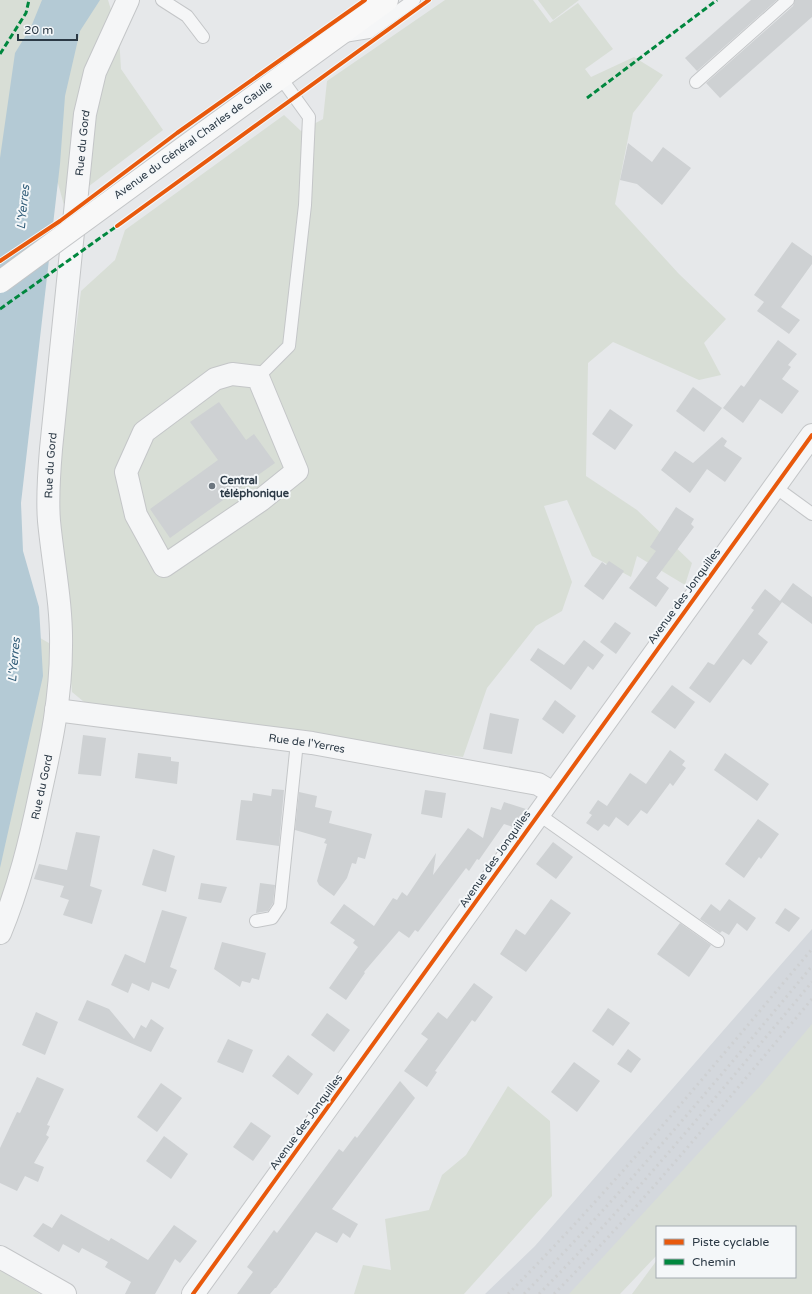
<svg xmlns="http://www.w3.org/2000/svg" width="812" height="1294" viewBox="0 0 812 1294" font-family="'Varela Round',sans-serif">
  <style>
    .built { fill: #d4d8dd }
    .green { fill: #d8ded6 }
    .water { fill: #b4cad5 }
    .building { fill: #ced1d3 }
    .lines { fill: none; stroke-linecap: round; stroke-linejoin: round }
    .service-casing { stroke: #c4c6c8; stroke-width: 14 }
    .minor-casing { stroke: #c4c6c8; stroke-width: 24 }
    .secondary-casing { stroke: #c4c6c8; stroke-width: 24 }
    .service { stroke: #f5f6f7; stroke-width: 12 }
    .minor { stroke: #f5f6f7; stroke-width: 22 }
    .secondary { stroke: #f8f8f8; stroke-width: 22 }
    .rail { stroke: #ced0d2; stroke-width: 3; stroke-dasharray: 2 4; stroke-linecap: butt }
    .secondary-bridge-casing { stroke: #c4c6c8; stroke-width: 24; stroke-linecap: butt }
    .secondary-bridge { stroke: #f8f8f8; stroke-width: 22 }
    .quiet { stroke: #00873e; stroke-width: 3; stroke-dasharray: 6 3; stroke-linecap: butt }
    .cycleway-casing { stroke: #f4f7f9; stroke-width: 6 }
    .cycleway { stroke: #e8590c; stroke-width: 4 }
    .poi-dot { fill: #6c767f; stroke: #f4f7f9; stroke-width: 1.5 }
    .labels { text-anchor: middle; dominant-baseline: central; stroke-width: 4; stroke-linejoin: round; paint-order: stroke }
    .street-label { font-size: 11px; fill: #2b3945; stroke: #f4f7f9 }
    .poi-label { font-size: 11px; font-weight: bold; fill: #2b3945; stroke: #f4f7f9; text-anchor: start }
    .water-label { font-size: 12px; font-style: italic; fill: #345f7a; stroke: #f4f7f9 }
  </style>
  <rect width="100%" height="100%" fill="#e6e8ea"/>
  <!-- built -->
  <polygon class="built" points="812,929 812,1031 579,1294 485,1294 535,1246"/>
  <!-- green -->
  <g class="green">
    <polygon points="0,0 62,0 0,249"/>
    <polygon points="86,0 108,0 119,36 121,69 163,130 64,205 50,155"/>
    <polygon points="445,0 533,0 550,23 578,3 613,49 585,69 591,77 634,57 663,75 633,113 615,204 679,274 726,319 704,343 721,375 699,380 613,342 588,363 586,476 637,510 692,563 685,585 637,556 631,577 592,556 567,500 544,506 572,582 562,611 536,626 487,688 463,757 89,706 72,692 63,585 53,502 81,291 115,260 125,230 284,115 301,131 323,119 327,81"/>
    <polygon points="538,0 579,0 553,20"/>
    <polygon points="35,635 54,646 51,772 0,906 0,846"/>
    <polygon points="812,1024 812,1294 632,1294 657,1260 657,1277 795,1277 795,1227 657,1227 657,1255 620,1294 569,1294 761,1085"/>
    <polygon points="508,1086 550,1121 552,1196 464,1294 354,1294 363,1265 391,1270 385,1219 429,1210 442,1175 466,1155"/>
    <polygon points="0,1270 40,1294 0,1294"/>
  </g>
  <!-- water -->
  <polygon class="water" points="42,0 100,0 80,31 65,96 60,164 21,503 23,551 39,607 43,676 0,868 0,158 15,53 31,27"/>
  <!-- building -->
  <g class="building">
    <polygon points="751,0 777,0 697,71 685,58"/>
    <polygon points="795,0 812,0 812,17 720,98 706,83 793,6"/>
    <polygon points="628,143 652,162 663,147 691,168 662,205 637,184 620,180"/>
    <polygon points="792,242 812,256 812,264 781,307 800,320 789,334 757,311 764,302 754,295"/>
    <polygon points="778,340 797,354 788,365 791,367 782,379 799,391 782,414 760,399 743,423 723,408 741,385 744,387"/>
    <polygon points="693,387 722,408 704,432 676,411"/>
    <polygon points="219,402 246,440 254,434 275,463 170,538 150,509 218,460 190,422"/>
    <polygon points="610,409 633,425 615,450 592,434"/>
    <polygon points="722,437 727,441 724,446 742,458 725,482 707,469 690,493 661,470 675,451 693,463"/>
    <polygon points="676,507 694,519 691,524 694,527 656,578 669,588 656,607 629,588 656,551 650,547"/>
    <polygon points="609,561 624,571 603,600 584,586 602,562 606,565"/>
    <polygon points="793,583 812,597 812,624 782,602 758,634 768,642 751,665 743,659 710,703 689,688 708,662 714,665 754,610 751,608 765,589 780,601"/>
    <polygon points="615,622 631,633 616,654 600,642"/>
    <polygon points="584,640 604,655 593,670 588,666 571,690 530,660 538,648 564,665"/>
    <polygon points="672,685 695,702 675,729 651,712"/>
    <polygon points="555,700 576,716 563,734 542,719"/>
    <polygon points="490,713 519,719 512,754 483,749"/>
    <polygon points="83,735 106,738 101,776 78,774"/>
    <polygon points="670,750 685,761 682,765 686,768 673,786 670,783 647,814 641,810 628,826 616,817 609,827 604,824 598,831 586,823 592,815 589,813 598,800 607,806 630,773 646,784"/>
    <polygon points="138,753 171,757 171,761 179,762 177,784 135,778"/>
    <polygon points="725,753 769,784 757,801 714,770"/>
    <polygon points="272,789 284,790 279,846 236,840 241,800 252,801 253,793 271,796"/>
    <polygon points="425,790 446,793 442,818 421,814"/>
    <polygon points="299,792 317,796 315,807 332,811 329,823 372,834 365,859 358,857 356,864 352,863 347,878 334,896 319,885 317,881 327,844 324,843 326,839 295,830"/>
    <polygon points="504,802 526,809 513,827 504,824 479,860 477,859 469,871 466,868 418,932 415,930 409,938 399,931 364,972 365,973 346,1000 329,988 358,947 353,943 355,940 330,923 344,904 374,926 393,898 397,900 402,892 407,896 436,853 433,875 468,828 483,838 491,807 501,810"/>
    <polygon points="758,819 779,834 761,859 759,857 744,878 725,864"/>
    <polygon points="76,832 100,836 90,886 102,890 92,924 63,915 69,900 60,897 64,886 34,879 39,864 67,870"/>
    <polygon points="553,842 573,857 556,879 536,864"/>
    <polygon points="153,849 175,856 166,892 142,885"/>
    <polygon points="201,883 227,887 221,903 198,899"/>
    <polygon points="260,883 275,885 273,903 268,911 256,913"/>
    <polygon points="551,899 571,913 526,972 500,954 516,929 525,935"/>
    <polygon points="729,899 756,918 747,931 737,923 729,935 722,931 720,933 700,919 711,904 720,911"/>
    <polygon points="785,908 800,918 789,932 775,923"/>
    <polygon points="162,910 187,917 170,967 177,970 169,989 152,982 149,991 132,983 128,993 111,985 125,954 145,963"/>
    <polygon points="680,923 711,945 689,977 657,954"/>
    <polygon points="222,942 266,953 259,980 252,978 250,983 242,981 240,987 214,969"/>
    <polygon points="474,983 493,997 475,1022 472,1020 435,1071 437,1072 427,1087 404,1071 428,1039 421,1034 438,1012 447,1019"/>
    <polygon points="87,1000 109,1009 134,1039 141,1025 146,1028 151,1019 164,1028 151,1052 78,1020"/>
    <polygon points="608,1008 630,1023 613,1046 592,1031"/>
    <polygon points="36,1012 58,1022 45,1055 22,1045"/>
    <polygon points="327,1013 350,1030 334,1052 311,1035"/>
    <polygon points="228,1039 253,1050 243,1073 217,1062"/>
    <polygon points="628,1049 641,1059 631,1073 617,1064"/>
    <polygon points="288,1055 313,1074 298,1095 272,1076"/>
    <polygon points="574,1062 600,1081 577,1112 551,1092"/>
    <polygon points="37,1077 64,1089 47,1125 50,1126 46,1135 49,1137 34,1163 44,1167 38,1182 25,1176 17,1191 0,1183 0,1148 17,1112 20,1113"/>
    <polygon points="400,1081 415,1098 332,1209 358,1224 350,1238 343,1233 337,1243 316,1232 276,1288 275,1288 270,1294 237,1294 253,1272 247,1267 274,1230 277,1233 339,1149 343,1152 355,1136 357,1138"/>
    <polygon points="161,1083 182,1098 157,1132 137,1117"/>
    <polygon points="251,1122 271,1136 253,1161 233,1147"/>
    <polygon points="164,1136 188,1154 171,1179 146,1161"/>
    <polygon points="61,1214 109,1241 111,1238 148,1260 174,1225 197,1241 180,1263 175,1259 155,1294 125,1294 131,1282 105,1267 108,1262 82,1248 79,1253 63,1244 59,1252 33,1236 43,1223 52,1228"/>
  </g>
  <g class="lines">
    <defs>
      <g id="service">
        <polyline points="162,0 187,16 203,37"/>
        <polyline points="344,36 369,32 414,0"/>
        <polyline points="696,82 788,0"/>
        <polyline points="258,377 289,346 305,205 309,117 286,85 278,78"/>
        <polyline points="775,487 812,514"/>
        <polyline points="538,814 718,941"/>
        <polyline points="256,921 272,918 280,906 297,742"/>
      </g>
      <g id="minor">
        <polygon points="232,374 258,377 297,471 261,500 164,566 136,515 126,472 144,432 215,379"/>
        <path id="s1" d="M56,710l256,33 226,41 15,9"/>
        <path id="s2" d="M0,933c19,-46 30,-91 40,-139 11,-49 21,-97 21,-147 1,-42 -8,-84 -12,-126 -2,-24 0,-48 2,-72l34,-335 10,-42 33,-72"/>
        <polyline points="0,1257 65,1294"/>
        <polyline points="193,1294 812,435"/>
      </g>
      <polyline id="secondary" points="204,133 387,0"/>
    </defs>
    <!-- service casing -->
    <use href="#service" class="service-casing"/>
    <!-- minor casing -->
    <use href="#minor" class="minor-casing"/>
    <!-- secondary casing -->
    <use href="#secondary" class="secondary-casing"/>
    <!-- service -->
    <use href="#service" class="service"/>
    <!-- minor -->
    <use href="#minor" class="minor"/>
    <!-- secondary -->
    <use href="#secondary" class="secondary"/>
    <!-- rail -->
    <g class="rail">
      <path d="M508,1294c108,-109 205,-228 304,-345"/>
      <path d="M524,1294c102,-104 195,-216 288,-328"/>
      <path d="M539,1294c97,-98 184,-206 273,-312"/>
      <path d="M554,1294c92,-93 174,-195 258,-295"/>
    </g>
    <defs>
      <polyline id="secondary-bridge" points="0,282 204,133"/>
    </defs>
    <!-- secondary-bridge casing -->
    <use href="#secondary-bridge" class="secondary-bridge-casing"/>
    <!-- secondary-bridge -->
    <use href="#secondary-bridge" class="secondary-bridge"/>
    <!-- quiet -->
    <g class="quiet">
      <polyline points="0,54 26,13 29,0"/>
      <polyline points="587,98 717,0"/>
      <polyline points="0,309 117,226"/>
    </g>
    <defs>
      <g id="cycleway">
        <polyline points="117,226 429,0"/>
        <polyline points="0,261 60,221 177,133 365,0"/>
        <polyline points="193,1294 812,435"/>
      </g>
    </defs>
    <!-- cycleway casing -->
    <use href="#cycleway" class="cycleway-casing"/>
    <!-- cycleway -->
    <use href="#cycleway" class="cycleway"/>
  </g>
  <!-- markers -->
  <circle class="poi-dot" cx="212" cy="486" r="4"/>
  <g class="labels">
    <!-- street labels -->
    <g class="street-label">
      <text transform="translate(193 140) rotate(-36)">Avenue du Général Charles de Gaulle</text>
      <text stroke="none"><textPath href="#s2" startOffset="800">Rue du Gord</textPath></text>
      <text stroke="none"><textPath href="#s2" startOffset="476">Rue du Gord</textPath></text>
      <text transform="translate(684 596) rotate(-54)">Avenue des Jonquilles</text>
      <text stroke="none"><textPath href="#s1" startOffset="253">Rue de l'Yerres</textPath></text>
      <text stroke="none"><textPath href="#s2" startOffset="152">Rue du Gord</textPath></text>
      <text transform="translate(495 859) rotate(-55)">Avenue des Jonquilles</text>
      <text transform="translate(306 1122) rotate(-54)">Avenue des Jonquilles</text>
    </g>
    <!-- poi labels -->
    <g class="poi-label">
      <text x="220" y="480">Central<tspan x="220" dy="13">téléphonique</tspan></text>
    </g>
    <!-- water labels -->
    <g class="water-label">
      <text transform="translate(23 207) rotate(-84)">L'Yerres</text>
      <text transform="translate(14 660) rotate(-85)">L'Yerres</text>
    </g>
  </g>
  <!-- legend -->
  <rect x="656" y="1226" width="140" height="52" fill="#f4f7f9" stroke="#a4abb1"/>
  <rect x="664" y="1239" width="20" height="6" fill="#e8590c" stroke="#a4abb1"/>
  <text x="692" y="1246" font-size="12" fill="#2b3945">Piste cyclable</text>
  <rect x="664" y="1259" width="20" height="6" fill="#00873e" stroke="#a4abb1"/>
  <text x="692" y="1266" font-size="12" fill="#2b3945">Chemin</text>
  <!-- scale -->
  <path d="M18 34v6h59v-6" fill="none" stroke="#2b3945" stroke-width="2"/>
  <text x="24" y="34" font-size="12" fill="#2b3945" stroke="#f4f7f9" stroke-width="3" paint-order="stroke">20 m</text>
</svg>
